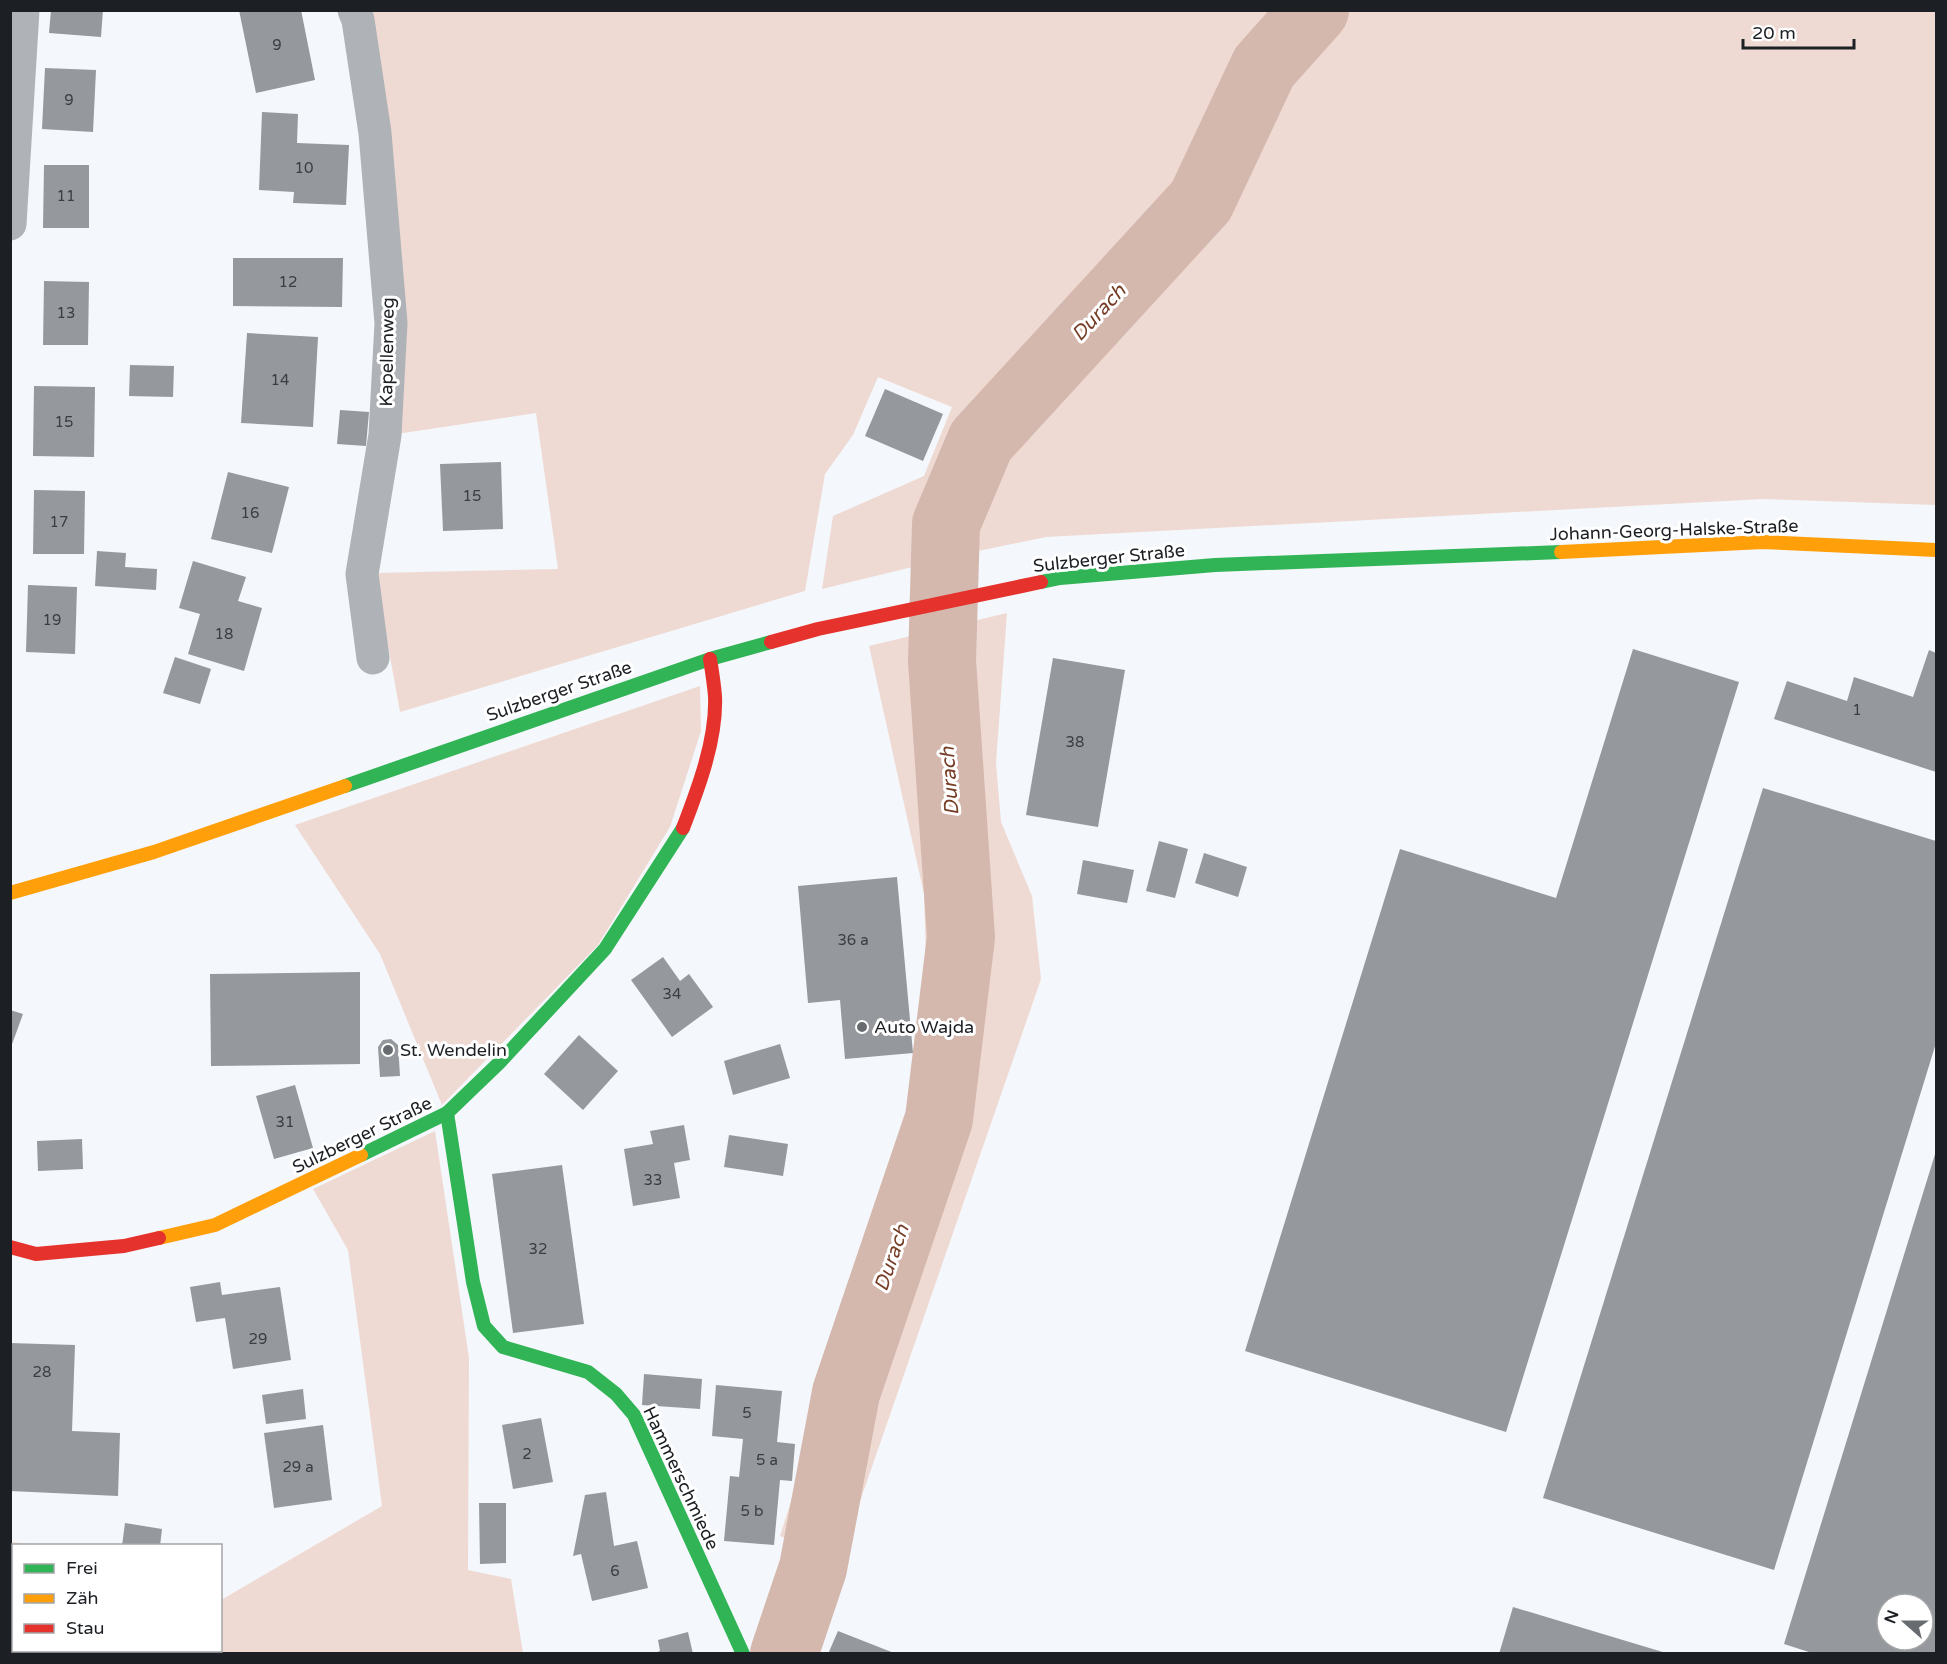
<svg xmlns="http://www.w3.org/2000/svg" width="1947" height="1664" viewBox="0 0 1947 1664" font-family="'Varela Round',sans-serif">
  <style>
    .green { fill: #efdad3 }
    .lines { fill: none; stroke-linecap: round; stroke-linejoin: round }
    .river { stroke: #d4b7ad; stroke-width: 68 }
    .building { fill: #95989c; fill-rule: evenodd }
    .street { stroke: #afb3b8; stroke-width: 33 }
    .fast { stroke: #30b455; stroke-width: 14 }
    .slow { stroke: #ff9f0a; stroke-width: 14 }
    .jam { stroke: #e5322d; stroke-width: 14 }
    .poi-dot { fill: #686b6f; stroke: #fff; stroke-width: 2 }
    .labels { text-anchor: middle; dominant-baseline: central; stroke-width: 6; stroke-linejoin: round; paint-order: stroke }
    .number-label { font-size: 15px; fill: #3a3d42 }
    .street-label { font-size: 18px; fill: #1c1f24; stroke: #fff }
    .poi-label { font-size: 18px; fill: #1c1f24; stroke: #fff; text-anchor: start }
    .water-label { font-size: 20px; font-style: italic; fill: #773e27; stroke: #fff }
  </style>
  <rect width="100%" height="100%" fill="#f4f7fb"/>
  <!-- green -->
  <g class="green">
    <polygon points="360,11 1936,11 1936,505 1763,499 1046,537 978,551 822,589 833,516 924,476 952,407 878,377 853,435 825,474 805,591 400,712 375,573 558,569 536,413 390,435"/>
    <polygon points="1007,613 996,763 1001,822 1032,896 1041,979 839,1562 780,1536 929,1065 924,894 869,646"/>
    <polygon points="700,686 701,731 670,827 598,945 442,1105 380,954 295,825"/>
    <polygon points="435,1131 469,1358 468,1570 511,1579 523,1653 11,1654 11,1542 36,1545 14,1546 14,1650 220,1650 221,1600 382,1506 348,1250 313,1189"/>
  </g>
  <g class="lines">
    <!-- river -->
    <polyline class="river" points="784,1654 813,1568 846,1393 939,1119 961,937 942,661 946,524 981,441 1201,201 1264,67 1315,10"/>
  </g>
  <!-- building -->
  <g class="building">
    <polygon points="51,10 103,10 101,37 49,33"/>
    <polygon points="239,10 301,10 315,80 256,93"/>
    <polygon points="45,68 96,70 93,132 42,129"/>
    <polygon points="262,112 298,114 297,143 349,145 346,205 293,203 294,192 259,190"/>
    <polygon points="44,165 89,165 89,228 43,228"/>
    <polygon points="233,258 343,258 342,307 233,306"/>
    <polygon points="44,281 89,282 88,345 43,345"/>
    <polygon points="247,333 318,337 313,427 241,423"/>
    <polygon points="130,365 174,366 173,397 129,396"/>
    <polygon points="34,386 95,387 94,457 33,456"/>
    <polygon points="885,389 943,414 923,461 865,436"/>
    <polygon points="340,410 369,412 366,446 337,444"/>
    <polygon points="501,462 503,529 443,531 440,464"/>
    <polygon points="228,472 289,487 272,553 211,539"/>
    <polygon points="34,490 85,491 84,554 33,554"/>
    <polygon points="97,551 126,553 125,567 157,569 156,590 95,586"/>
    <polygon points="193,561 246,577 238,601 262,608 244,671 188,654 200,614 179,608"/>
    <polygon points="28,585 77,587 75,654 26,652"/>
    <polygon points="1633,649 1739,682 1506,1432 1245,1351 1400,849 1556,898"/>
    <polygon points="1929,650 1936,653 1936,772 1774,719 1787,681 1847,701 1854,677 1913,697"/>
    <polygon points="175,657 211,669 200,704 163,693"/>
    <polygon points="1053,658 1125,670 1098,827 1026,815"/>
    <polygon points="1763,788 1936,841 1936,1043 1774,1570 1543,1498"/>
    <polygon points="1159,841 1188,849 1175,898 1146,891"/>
    <polygon points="1204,853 1247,867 1238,897 1195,883"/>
    <polygon points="1083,860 1134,870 1127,903 1077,894"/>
    <polygon points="897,877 913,1053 845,1059 840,1000 808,1003 798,886"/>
    <polygon points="663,957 680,981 689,974 713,1007 672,1037 631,980"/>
    <polygon points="360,972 360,1064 211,1066 210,974"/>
    <polygon points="10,1010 23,1014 11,1047 10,1047"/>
    <polygon points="579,1035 618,1071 583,1110 544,1074"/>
    <polygon points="391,1039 398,1045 400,1076 380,1077 378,1047 383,1040"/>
    <polygon points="780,1044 790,1078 733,1095 724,1061"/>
    <polygon points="295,1085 313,1148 274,1159 256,1096"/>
    <polygon points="684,1125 690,1160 674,1163 680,1198 633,1206 624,1149 653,1144 650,1131"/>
    <polygon points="729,1135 788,1144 783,1176 724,1167"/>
    <polygon points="82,1139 83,1169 38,1171 37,1141"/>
    <path d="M1936,1151v503h-121l-31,-10zM1887,1604h36v36h-36z"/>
    <polygon points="562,1165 584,1324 513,1333 492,1174"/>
    <polygon points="220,1282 222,1295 280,1287 291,1360 233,1369 225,1318 196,1322 190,1287"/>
    <polygon points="10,1343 75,1345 72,1431 120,1433 118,1496 10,1491"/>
    <polygon points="644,1374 702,1379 700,1409 642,1405"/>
    <polygon points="716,1385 782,1391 777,1442 795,1444 792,1481 780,1480 774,1545 724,1541 730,1476 739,1477 743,1439 712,1436"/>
    <polygon points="303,1389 306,1419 266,1424 262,1395"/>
    <polygon points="541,1418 553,1482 513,1489 502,1425"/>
    <polygon points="323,1425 332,1500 274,1508 264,1433"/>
    <polygon points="606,1492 614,1546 637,1541 648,1588 592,1601 581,1554 573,1556 585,1495"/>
    <polygon points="479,1503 506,1503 506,1563 480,1564"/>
    <polygon points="125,1523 162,1529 160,1546 122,1546"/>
    <polygon points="1513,1607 1666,1653 1665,1654 1499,1654"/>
    <polygon points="838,1631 894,1653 894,1654 828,1654"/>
    <polygon points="688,1632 693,1654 652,1654 660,1651 658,1640"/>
  </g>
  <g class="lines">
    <!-- street -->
    <g class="street">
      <polyline points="354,10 358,20 375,133 391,323 385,435 362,574 373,658"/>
      <polyline points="10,224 23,10"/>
    </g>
    <!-- fast -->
    <g class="fast">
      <polyline points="1041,582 1060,578 1215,565 1561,552"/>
      <polyline points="345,786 710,659 771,642"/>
      <polyline points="447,1113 473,1282 484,1326 503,1347 588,1372 616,1394 634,1415 743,1654"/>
      <polyline points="361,1155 447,1113 499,1063 605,949 683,828"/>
    </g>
    <!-- slow -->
    <g class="slow">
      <polyline points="1561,552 1763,542 1936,550"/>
      <polyline points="10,893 154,852 345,786"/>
      <polyline points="159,1238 215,1225 361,1155"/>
    </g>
    <!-- jam -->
    <g class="jam">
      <polyline points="771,642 818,629 1041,582"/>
      <path d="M683,828c15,-39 34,-89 32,-132 -1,-12 -3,-25 -5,-37"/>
      <polyline points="10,1247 36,1254 124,1246 159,1238"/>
    </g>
  </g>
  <!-- markers -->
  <g class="poi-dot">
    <circle cx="862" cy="1027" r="6"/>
    <circle cx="388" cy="1050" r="6"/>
  </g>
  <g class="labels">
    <!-- number labels -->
    <g class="number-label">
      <text x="277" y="45">9</text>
      <text x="69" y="100">9</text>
      <text x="304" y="168">10</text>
      <text x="66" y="196">11</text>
      <text x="288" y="282">12</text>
      <text x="66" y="313">13</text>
      <text x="280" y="380">14</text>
      <text x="64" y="422">15</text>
      <text x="472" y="496">15</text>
      <text x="250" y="513">16</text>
      <text x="59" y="522">17</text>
      <text x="52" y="620">19</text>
      <text x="224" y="634">18</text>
      <text x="1857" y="710">1</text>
      <text x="1075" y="742">38</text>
      <text x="853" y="940">36 a</text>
      <text x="672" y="994">34</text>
      <text x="285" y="1122">31</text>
      <text x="653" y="1180">33</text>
      <text x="538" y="1249">32</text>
      <text x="258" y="1339">29</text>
      <text x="42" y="1372">28</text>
      <text x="747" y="1413">5</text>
      <text x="527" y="1454">2</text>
      <text x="767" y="1460">5 a</text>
      <text x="298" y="1467">29 a</text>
      <text x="752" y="1511">5 b</text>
      <text x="615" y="1571">6</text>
    </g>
    <!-- street labels -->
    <g class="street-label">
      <text transform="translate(387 352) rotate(-89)">Kapellenweg</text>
      <text transform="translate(1674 530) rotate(-2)">Johann-Georg-Halske-Straße</text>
      <text transform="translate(1109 558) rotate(-6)">Sulzberger Straße</text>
      <text transform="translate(559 691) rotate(-19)">Sulzberger Straße</text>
      <text transform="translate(362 1135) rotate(-26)">Sulzberger Straße</text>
      <text transform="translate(681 1478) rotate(65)">Hammerschmiede</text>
    </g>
    <!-- poi labels -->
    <g class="poi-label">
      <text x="874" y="1027">Auto Wajda</text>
      <text x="400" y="1050">St. Wendelin</text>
    </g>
    <!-- water labels -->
    <g class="water-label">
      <text transform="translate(1099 313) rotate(-47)">Durach</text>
      <text transform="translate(950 781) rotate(-94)">Durach</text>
      <text transform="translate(892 1258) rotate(-71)">Durach</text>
    </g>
  </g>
  <!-- border -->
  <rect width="1947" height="1664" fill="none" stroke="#1c1f24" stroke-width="24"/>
  <!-- legend -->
  <rect x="12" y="1544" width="210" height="108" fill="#ffffff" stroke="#a4a5a7" stroke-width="1.5"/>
  <rect x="24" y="1564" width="30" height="9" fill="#30b455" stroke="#a4a5a7" stroke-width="1.5"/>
  <text x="66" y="1574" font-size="18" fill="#1c1f24">Frei</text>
  <rect x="24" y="1594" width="30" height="9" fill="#ff9f0a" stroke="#a4a5a7" stroke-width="1.5"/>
  <text x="66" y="1604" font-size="18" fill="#1c1f24">Zäh</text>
  <rect x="24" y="1624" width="30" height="9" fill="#e5322d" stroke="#a4a5a7" stroke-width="1.5"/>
  <text x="66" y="1634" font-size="18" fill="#1c1f24">Stau</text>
  <!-- north arrow -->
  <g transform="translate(1905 1622) rotate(291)"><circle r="28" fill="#ffffff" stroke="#a4a5a7" stroke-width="1.5"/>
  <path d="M0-4.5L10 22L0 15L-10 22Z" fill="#686b6f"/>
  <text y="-9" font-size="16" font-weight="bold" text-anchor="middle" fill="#1c1f24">N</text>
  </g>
  <!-- scale -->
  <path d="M1743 39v9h111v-9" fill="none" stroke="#1c1f24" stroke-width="3"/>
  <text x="1752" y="39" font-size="18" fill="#1c1f24" stroke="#ffffff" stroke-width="4.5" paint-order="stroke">20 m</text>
</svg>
